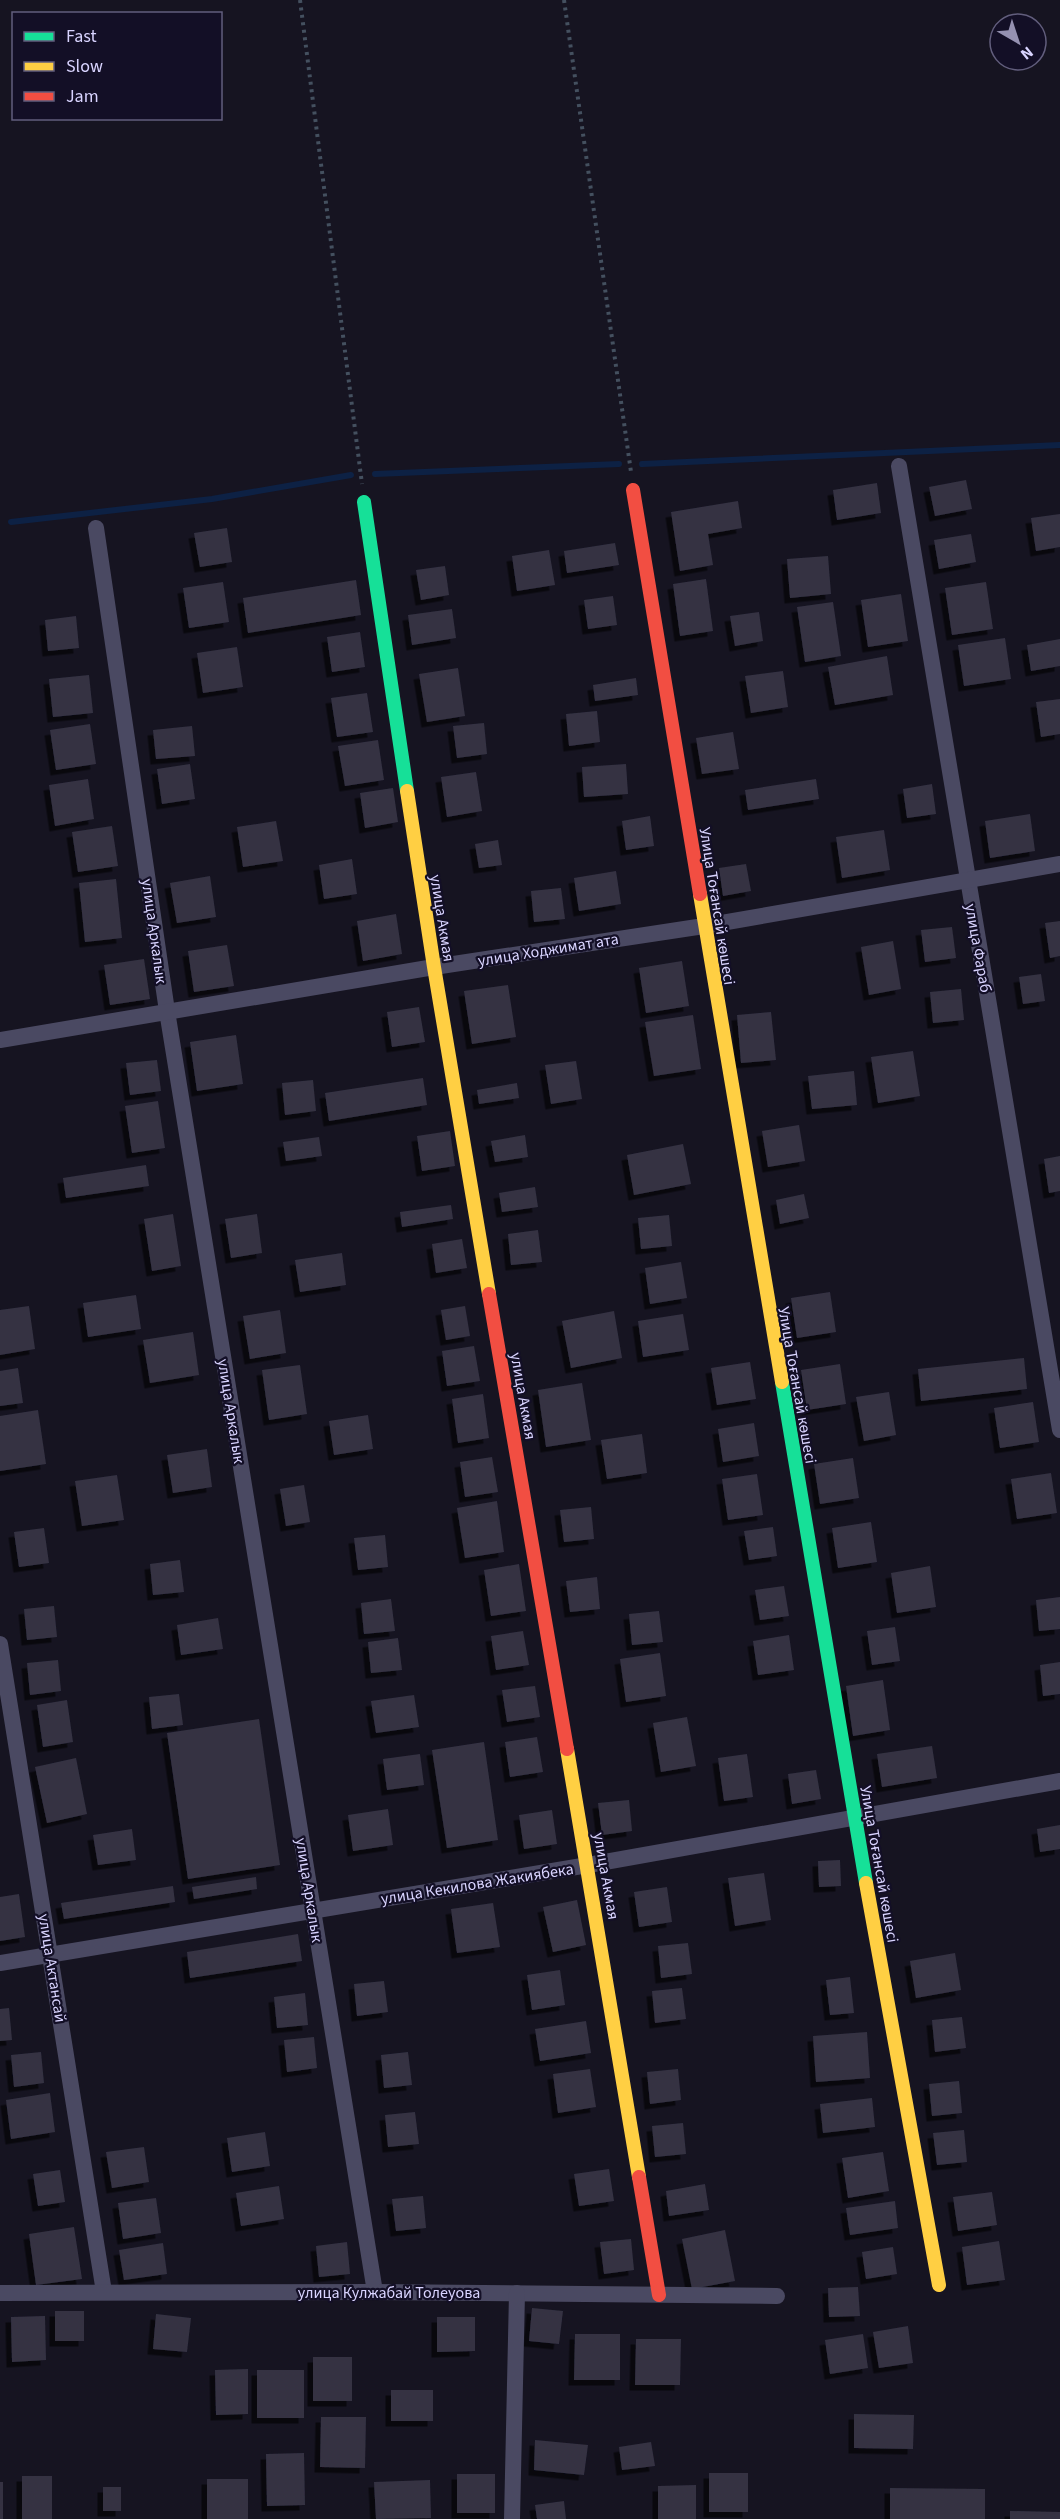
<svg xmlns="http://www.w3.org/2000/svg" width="1060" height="2519" font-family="'Source Sans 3',sans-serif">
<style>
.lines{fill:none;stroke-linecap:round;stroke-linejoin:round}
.stream{stroke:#0d2144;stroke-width:6}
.building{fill:#343243;filter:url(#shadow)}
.path{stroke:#44505f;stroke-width:4;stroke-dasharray:3 4.5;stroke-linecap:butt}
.street{stroke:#4a4962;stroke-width:16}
.fast{stroke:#16e098;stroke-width:14}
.slow{stroke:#ffcf43;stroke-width:14}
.jam{stroke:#f24e42;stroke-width:14}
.labels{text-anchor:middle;stroke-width:4.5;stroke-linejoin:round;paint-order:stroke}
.street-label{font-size:16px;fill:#d9d4ff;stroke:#130f26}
</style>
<defs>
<filter id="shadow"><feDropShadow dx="-5.5" dy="5.5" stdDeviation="0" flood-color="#0009"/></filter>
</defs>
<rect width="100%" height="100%" fill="#161421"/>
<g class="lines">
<g class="stream">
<polyline points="642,464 1060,445"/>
<polyline points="375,474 619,464"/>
<polyline points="11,522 212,499 351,475"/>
</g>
</g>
<g class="building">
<polygon points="966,480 972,509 935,516 929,487"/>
<polygon points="877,483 881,513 837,520 833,490"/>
<polygon points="738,501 742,528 708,534 713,565 680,571 671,512"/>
<polygon points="1060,514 1060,547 1036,551 1031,518"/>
<polygon points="227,528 232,562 200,567 194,533"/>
<polygon points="971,534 976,562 939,569 934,540"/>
<polygon points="615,543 619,565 567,573 564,551"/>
<polygon points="549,550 555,585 517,591 512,556"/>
<polygon points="828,556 831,594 790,598 787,559"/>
<polygon points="445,566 449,595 421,600 416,570"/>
<polygon points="706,579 713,631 680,636 673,584"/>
<polygon points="356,580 361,615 248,633 243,598"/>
<polygon points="223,582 229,622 189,628 183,588"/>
<polygon points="986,582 993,629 952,635 945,588"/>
<polygon points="901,594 908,641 868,647 861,600"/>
<polygon points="613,596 617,625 588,629 584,600"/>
<polygon points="833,602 841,656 805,662 797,607"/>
<polygon points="452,609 456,638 412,645 408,615"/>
<polygon points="759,612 763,641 735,646 730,616"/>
<polygon points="76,616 79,648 48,651 45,620"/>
<polygon points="360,632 365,667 332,672 327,637"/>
<polygon points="1005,638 1011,679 964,686 958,645"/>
<polygon points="1060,639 1060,666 1031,671 1027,645"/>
<polygon points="237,647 243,687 203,693 197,653"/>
<polygon points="887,656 893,695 835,705 828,667"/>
<polygon points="458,668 465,716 427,722 419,674"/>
<polygon points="783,671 788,707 751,713 745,676"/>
<polygon points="89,675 93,713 53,717 49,679"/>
<polygon points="636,678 638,695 595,701 593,685"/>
<polygon points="367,693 373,732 337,737 331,698"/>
<polygon points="1060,699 1060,734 1041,737 1036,702"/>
<polygon points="597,711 600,742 569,746 566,714"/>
<polygon points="484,723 487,754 457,758 453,726"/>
<polygon points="90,724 96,764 56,770 50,730"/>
<polygon points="192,726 195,756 156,759 153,730"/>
<polygon points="733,732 739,769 702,774 696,738"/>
<polygon points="378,740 384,780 345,786 338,746"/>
<polygon points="190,764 195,799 162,804 157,769"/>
<polygon points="626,764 628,794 584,797 582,767"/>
<polygon points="476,772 482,811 447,817 441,777"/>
<polygon points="88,779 94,819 55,826 49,785"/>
<polygon points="816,779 819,799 748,810 745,790"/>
<polygon points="932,784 936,814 907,818 903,789"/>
<polygon points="393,788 398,822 365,828 360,793"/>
<polygon points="1030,814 1035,851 990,858 985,821"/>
<polygon points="650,816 654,846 626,850 622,821"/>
<polygon points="276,821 283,861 243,867 237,827"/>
<polygon points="112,826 118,866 78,872 72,832"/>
<polygon points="884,830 890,870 842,878 836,837"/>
<polygon points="498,840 502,865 479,868 475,844"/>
<polygon points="352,859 357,894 324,899 319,865"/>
<polygon points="746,864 751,891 723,896 719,868"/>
<polygon points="616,871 621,904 579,911 574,878"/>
<polygon points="210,876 216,917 177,923 170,883"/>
<polygon points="116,879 122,938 85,942 79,883"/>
<polygon points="561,888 565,919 534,922 531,891"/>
<polygon points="396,914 402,954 363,961 357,921"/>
<polygon points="1060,921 1060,956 1050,958 1045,923"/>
<polygon points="952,927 956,958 925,962 921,930"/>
<polygon points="893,941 901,989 869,995 861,947"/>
<polygon points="227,945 234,986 194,992 188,951"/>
<polygon points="144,959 150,999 110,1005 104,965"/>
<polygon points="682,961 689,1006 646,1013 639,968"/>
<polygon points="1041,974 1045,1001 1023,1004 1019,977"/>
<polygon points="508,985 516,1037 472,1044 464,991"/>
<polygon points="961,989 964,1020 933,1023 930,992"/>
<polygon points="419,1007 425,1042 392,1047 387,1012"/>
<polygon points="771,1012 776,1060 741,1063 737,1015"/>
<polygon points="693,1015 701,1069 654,1076 645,1022"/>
<polygon points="236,1035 243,1084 197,1091 190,1042"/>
<polygon points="913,1051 920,1096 878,1103 871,1057"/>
<polygon points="157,1060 161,1091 130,1095 126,1063"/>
<polygon points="576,1061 582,1099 551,1104 545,1065"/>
<polygon points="854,1071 857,1105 812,1109 808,1076"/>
<polygon points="423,1078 427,1105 329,1121 325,1093"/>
<polygon points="313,1080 316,1111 285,1115 282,1083"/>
<polygon points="517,1083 519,1098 479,1104 477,1090"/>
<polygon points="158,1101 165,1148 132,1153 125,1106"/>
<polygon points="799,1125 805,1161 768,1167 762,1131"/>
<polygon points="450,1131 455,1166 422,1171 417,1136"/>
<polygon points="525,1135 528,1157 495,1162 491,1141"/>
<polygon points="319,1137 322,1156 286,1161 283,1142"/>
<polygon points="683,1144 691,1184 634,1195 627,1155"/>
<polygon points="1060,1156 1060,1191 1049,1193 1044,1159"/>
<polygon points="146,1165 149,1186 66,1198 63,1178"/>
<polygon points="535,1187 538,1207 502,1212 499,1193"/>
<polygon points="804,1194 809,1218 780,1224 776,1200"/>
<polygon points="451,1205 453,1219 402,1227 400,1212"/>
<polygon points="173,1214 181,1266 152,1271 144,1219"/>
<polygon points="257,1214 262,1253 231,1258 225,1219"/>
<polygon points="669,1215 672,1246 641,1249 638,1218"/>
<polygon points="538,1230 542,1262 511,1265 508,1234"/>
<polygon points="462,1239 467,1268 436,1273 432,1244"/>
<polygon points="342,1253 346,1285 300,1292 295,1260"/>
<polygon points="681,1262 687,1298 650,1304 645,1268"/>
<polygon points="830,1292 836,1332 797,1338 791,1298"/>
<polygon points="136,1295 141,1329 88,1337 83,1303"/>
<polygon points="29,1306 35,1349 0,1355 0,1310"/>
<polygon points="465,1306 470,1336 446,1340 441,1310"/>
<polygon points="280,1310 286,1353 250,1359 243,1316"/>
<polygon points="614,1311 622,1358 571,1368 562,1321"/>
<polygon points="683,1314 689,1350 643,1357 638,1321"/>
<polygon points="193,1332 199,1375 150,1383 143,1340"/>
<polygon points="474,1346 480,1381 447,1386 442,1351"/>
<polygon points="1024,1358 1027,1389 921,1401 918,1369"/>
<polygon points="750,1362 756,1399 717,1405 711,1368"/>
<polygon points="840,1364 846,1404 807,1410 801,1370"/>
<polygon points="300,1365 307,1414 269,1420 262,1370"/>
<polygon points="18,1368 23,1403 0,1406 0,1371"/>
<polygon points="582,1383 591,1440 546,1447 538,1390"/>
<polygon points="889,1392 896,1435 864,1441 856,1397"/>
<polygon points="483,1394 489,1438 458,1443 452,1399"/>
<polygon points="1033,1402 1039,1442 1000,1448 994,1408"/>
<polygon points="38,1410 46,1464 0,1471 0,1416"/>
<polygon points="368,1415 373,1449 334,1455 329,1421"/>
<polygon points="754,1423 759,1456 723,1462 718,1429"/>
<polygon points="642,1434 647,1473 607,1479 601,1440"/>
<polygon points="207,1449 212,1487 173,1493 167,1455"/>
<polygon points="492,1457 498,1492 465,1497 460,1462"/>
<polygon points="853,1458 859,1498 820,1504 814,1464"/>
<polygon points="1051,1473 1057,1513 1017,1519 1011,1479"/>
<polygon points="757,1474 763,1515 728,1520 722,1479"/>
<polygon points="117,1475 124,1520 82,1526 75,1481"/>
<polygon points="304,1485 310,1522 286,1526 280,1489"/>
<polygon points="497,1501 504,1552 465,1558 457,1508"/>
<polygon points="591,1507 594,1539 564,1542 560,1510"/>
<polygon points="871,1522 877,1562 838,1568 832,1528"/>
<polygon points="773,1527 777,1556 749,1560 744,1531"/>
<polygon points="44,1528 49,1563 19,1567 14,1532"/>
<polygon points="385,1535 388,1567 358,1570 354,1538"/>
<polygon points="180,1560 184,1592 153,1595 150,1564"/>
<polygon points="519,1564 526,1611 491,1616 484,1570"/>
<polygon points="930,1566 936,1607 897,1613 891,1573"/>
<polygon points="597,1577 600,1609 570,1612 566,1581"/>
<polygon points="784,1586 789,1616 760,1620 755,1590"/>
<polygon points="1060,1597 1060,1629 1039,1631 1036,1600"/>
<polygon points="391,1599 395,1631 364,1634 361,1603"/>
<polygon points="54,1606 57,1637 27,1640 24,1609"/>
<polygon points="659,1611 663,1642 632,1645 629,1614"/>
<polygon points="218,1618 223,1649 181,1655 177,1625"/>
<polygon points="895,1627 900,1661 872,1665 867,1631"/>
<polygon points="523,1631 529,1665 496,1670 491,1636"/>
<polygon points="789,1635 794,1670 758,1675 753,1641"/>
<polygon points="398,1638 402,1670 371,1673 368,1642"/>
<polygon points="660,1653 666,1696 626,1702 620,1659"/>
<polygon points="58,1660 61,1691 30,1695 27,1663"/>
<polygon points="1060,1662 1060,1694 1043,1696 1040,1665"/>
<polygon points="883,1680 890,1730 853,1736 846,1686"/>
<polygon points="535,1686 540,1717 507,1722 502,1690"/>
<polygon points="179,1694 183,1725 152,1729 149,1697"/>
<polygon points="414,1695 419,1727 376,1733 371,1701"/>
<polygon points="67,1700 73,1742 43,1747 37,1705"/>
<polygon points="687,1717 696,1766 661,1772 653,1723"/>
<polygon points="259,1719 280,1865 188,1879 167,1733"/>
<polygon points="537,1737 543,1772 510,1777 505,1742"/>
<polygon points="484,1742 498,1840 447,1848 432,1750"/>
<polygon points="932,1746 937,1778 882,1787 877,1754"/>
<polygon points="420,1754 424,1785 387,1790 383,1759"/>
<polygon points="747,1754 753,1797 724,1801 718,1758"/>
<polygon points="76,1758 87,1814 47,1823 35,1767"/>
<polygon points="816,1770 821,1799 792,1804 788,1774"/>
<polygon points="629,1800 632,1831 602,1835 598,1803"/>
<polygon points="388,1809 393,1845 353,1851 348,1815"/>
<polygon points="552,1810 557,1844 524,1849 519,1815"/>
<polygon points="1060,1825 1060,1849 1040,1852 1037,1829"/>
<polygon points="132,1829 136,1860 98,1865 93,1835"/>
<polygon points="840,1860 841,1886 819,1887 818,1861"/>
<polygon points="764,1873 771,1920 735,1926 728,1878"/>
<polygon points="256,1877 257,1889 194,1899 192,1887"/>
<polygon points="173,1886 175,1902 64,1919 61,1903"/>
<polygon points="667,1887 672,1922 639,1927 634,1892"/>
<polygon points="19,1894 25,1937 0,1941 0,1897"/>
<polygon points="577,1900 586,1945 553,1952 543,1907"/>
<polygon points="493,1903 500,1947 457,1953 451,1909"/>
<polygon points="298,1934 302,1961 190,1978 187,1952"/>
<polygon points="688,1943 692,1974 661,1978 658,1946"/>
<polygon points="955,1953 961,1990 916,1998 910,1961"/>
<polygon points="560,1970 565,2005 532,2010 527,1975"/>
<polygon points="850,1977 854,2013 830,2015 826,1980"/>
<polygon points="384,1981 388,2012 357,2016 354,1984"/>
<polygon points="682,1988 686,2019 655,2023 652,1991"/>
<polygon points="305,1993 308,2025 277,2028 274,1997"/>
<polygon points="9,2008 12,2040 0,2041 0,2009"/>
<polygon points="962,2017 966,2048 935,2052 932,2020"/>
<polygon points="586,2021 591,2053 540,2061 535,2029"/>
<polygon points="867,2032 870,2078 816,2082 813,2036"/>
<polygon points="314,2037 317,2068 287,2072 284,2040"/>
<polygon points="41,2052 44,2083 14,2087 11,2055"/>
<polygon points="408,2052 412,2085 384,2088 381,2055"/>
<polygon points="590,2069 596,2107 558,2113 553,2074"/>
<polygon points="678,2069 681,2100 650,2104 647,2072"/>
<polygon points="959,2081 962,2113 932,2116 929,2084"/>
<polygon points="50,2093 55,2132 11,2139 6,2100"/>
<polygon points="872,2098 875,2127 823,2133 820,2104"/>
<polygon points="415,2112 419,2144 388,2147 385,2115"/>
<polygon points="683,2123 686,2154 655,2157 652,2126"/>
<polygon points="964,2130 967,2162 937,2165 933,2133"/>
<polygon points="265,2132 270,2166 232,2172 227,2138"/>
<polygon points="144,2147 149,2182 112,2188 106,2152"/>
<polygon points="883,2152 889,2191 848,2198 842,2158"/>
<polygon points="609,2169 614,2201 579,2206 574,2174"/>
<polygon points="60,2170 65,2202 38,2206 33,2174"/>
<polygon points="705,2184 709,2210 669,2216 666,2191"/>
<polygon points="279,2186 284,2219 241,2226 236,2193"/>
<polygon points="992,2192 997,2225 958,2231 953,2197"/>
<polygon points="423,2196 426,2228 396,2231 392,2199"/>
<polygon points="156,2198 161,2233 123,2239 118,2203"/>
<polygon points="895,2201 898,2228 850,2235 846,2208"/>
<polygon points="74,2227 82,2279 36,2285 29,2234"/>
<polygon points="725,2230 735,2281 692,2289 682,2239"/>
<polygon points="631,2239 634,2270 604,2274 600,2242"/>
<polygon points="999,2241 1005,2280 967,2285 962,2247"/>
<polygon points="347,2242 350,2274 319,2277 316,2246"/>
<polygon points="163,2243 167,2274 124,2280 119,2250"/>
<polygon points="893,2247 897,2274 866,2279 862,2252"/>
<polygon points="858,2287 860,2316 829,2317 828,2288"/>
<polygon points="532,2308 563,2311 559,2344 529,2341"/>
<rect x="55" y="2311" width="29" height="30"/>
<polygon points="156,2314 191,2318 187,2352 153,2349"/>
<polygon points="45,2316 46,2360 12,2362 11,2317"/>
<polygon points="437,2317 475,2317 475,2351 437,2352"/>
<polygon points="908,2326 913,2363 879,2368 873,2332"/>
<polygon points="575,2334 620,2334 620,2380 574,2380"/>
<polygon points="863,2334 868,2368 830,2374 825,2340"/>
<polygon points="636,2339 681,2339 680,2385 635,2385"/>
<rect x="313" y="2357" width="39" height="44"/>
<polygon points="248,2369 248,2414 216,2415 215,2370"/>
<rect x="257" y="2370" width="47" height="48"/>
<rect x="391" y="2390" width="42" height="31"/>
<polygon points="854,2414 914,2415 913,2449 854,2448"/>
<polygon points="321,2417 366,2417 365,2468 320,2467"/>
<polygon points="535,2440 588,2445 584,2475 534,2470"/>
<polygon points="651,2442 655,2466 622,2470 619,2447"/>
<polygon points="304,2453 305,2505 267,2506 266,2454"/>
<rect x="709" y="2473" width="39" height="39"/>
<rect x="457" y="2474" width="38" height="39"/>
<rect x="22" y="2476" width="30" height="43"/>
<rect x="207" y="2479" width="41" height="40"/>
<polygon points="430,2480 431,2518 376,2519 374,2482"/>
<rect x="0" y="2482" width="3" height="37"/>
<polygon points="696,2485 696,2519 658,2519 658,2486"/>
<rect x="103" y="2487" width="18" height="24"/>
<polygon points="890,2488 985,2489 985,2519 890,2519"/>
<polygon points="564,2501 566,2519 537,2519 535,2505"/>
<polygon points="1010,2511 1060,2512 1060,2519 1010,2519"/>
</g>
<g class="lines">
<g class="path">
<polyline points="300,0 362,484"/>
<polyline points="564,0 631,472"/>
</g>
<g class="street">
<polyline points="899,466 1060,1430"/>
<polyline points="96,528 167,1011 375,2292"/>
<polyline points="0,1040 434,967 704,926 1060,864"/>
<polyline points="0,1644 104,2292"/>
<polyline points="0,1963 588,1865 1060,1781"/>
<polyline points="0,2293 375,2292 777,2296"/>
<polyline points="512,2519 517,2293"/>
</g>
<g class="fast">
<polyline points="364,502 407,791"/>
<polyline points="782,1382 866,1883"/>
</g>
<g class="slow">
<polyline points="407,791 434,967 489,1294"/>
<polyline points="700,894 782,1382"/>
<polyline points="567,1749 639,2177"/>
<polyline points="866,1883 939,2285"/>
</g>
<g class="jam">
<polyline points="633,490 700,894"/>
<polyline points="489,1294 567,1749"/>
<polyline points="639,2177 659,2295"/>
</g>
</g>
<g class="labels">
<g class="street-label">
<text transform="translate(718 906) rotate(81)" y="6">Улица Тоғансай көшесі</text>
<text transform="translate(443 918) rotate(81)" y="6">улица Акмая</text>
<text transform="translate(155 931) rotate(82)" y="6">улица Аркалык</text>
<text transform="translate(979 948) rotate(80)" y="6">улица Фараб</text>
<text transform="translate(548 949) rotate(-9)" y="6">улица Ходжимат ата</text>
<text transform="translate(798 1385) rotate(80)" y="6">Улица Тоғансай көшесі</text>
<text transform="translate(524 1396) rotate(80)" y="6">улица Акмая</text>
<text transform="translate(232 1411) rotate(81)" y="6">улица Аркалык</text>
<text transform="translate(880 1864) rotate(80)" y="6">Улица Тоғансай көшесі</text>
<text transform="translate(607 1876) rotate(80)" y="6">улица Акмая</text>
<text transform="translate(477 1883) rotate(-9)" y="6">улица Кекилова Жакиябека</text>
<text transform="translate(310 1890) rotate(81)" y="6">улица Аркалык</text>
<text transform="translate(53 1968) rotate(81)" y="6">улица Актансай</text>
<text x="389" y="2298">улица Кулжабай Толеуова</text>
</g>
</g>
<rect x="12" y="12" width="210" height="108" fill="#130f26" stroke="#625e7d" stroke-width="1.5"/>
<rect x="24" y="32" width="30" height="9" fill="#16e098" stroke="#625e7d" stroke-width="1.5"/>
<text x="66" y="42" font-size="18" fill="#d9d4ff">Fast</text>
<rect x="24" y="62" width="30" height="9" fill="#ffcf43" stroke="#625e7d" stroke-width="1.5"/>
<text x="66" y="72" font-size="18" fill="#d9d4ff">Slow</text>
<rect x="24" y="92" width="30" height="9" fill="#f24e42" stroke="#625e7d" stroke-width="1.5"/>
<text x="66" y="102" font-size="18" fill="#d9d4ff">Jam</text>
<g transform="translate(1018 42) rotate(141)"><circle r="28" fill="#130f26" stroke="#625e7d" stroke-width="1.5"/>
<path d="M0-4.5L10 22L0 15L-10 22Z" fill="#9591b1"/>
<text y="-9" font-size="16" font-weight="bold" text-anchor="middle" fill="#d9d4ff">N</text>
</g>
</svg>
